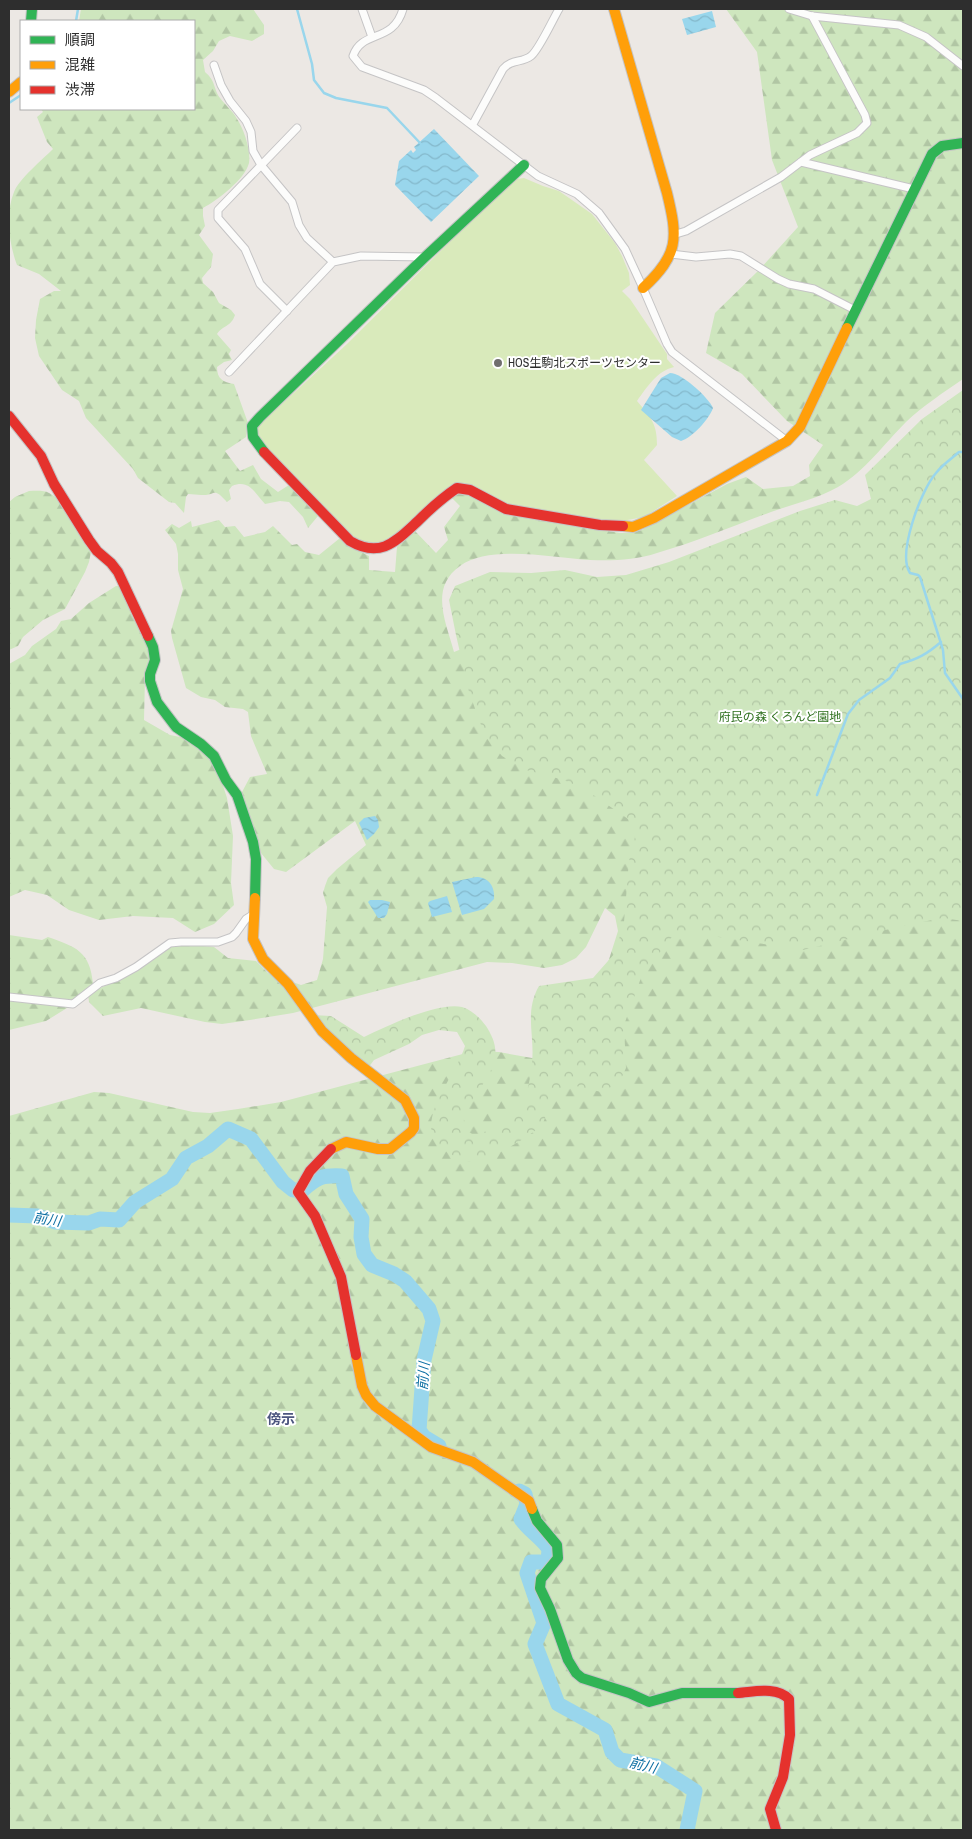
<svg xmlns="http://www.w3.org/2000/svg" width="972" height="1839" font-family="'Archivo Narrow','Noto Sans JP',sans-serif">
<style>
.forest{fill:url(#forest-firs)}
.park{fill:url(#park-crowns)}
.pitch{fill:#d9eabb}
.water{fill:url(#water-waves)}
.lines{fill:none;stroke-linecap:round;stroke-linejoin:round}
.stream{stroke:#99d6ec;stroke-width:2.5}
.river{stroke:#99d6ec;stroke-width:15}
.street-casing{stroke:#c5c4c5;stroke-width:9}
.fast-casing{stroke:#c5c4c5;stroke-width:12}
.slow-casing{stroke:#c5c4c5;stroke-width:12}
.jam-casing{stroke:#c5c4c5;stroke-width:12}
.street{stroke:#fcfcfb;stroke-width:7}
.fast{stroke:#30b455;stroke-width:10}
.slow{stroke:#ff9f0a;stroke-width:10}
.jam{stroke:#e5322d;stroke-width:10}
.poi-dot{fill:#706f6e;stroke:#fff;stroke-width:2}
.labels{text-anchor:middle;stroke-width:4;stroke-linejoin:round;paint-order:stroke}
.poi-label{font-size:12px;fill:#2e2e2e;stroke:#fff;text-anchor:start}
.park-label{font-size:12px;fill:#2c6e1b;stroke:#fff}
.water-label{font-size:14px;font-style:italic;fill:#0d6fa3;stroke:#fff}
.neighbourhood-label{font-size:14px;font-weight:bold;fill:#4d5680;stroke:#fff}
</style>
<defs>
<pattern id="forest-firs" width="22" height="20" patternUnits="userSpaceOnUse" patternTransform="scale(1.25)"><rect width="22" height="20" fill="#cee6be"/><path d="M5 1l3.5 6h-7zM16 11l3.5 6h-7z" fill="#b1c6a4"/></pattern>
<pattern id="park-crowns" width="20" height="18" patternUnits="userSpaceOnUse" patternTransform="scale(1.25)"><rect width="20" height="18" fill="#cee6be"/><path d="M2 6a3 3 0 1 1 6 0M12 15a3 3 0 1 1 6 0" fill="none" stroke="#b1c6a4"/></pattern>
<pattern id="water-waves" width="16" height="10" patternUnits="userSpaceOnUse" patternTransform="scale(1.25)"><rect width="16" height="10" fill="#99d6ec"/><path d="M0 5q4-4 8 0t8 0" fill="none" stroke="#84b8cb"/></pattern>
</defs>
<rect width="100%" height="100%" fill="#ece8e4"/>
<g class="forest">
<path d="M81,9h172l11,16v9l-12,7 -22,-5 -11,5 -6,10 -10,9 2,12c11,9 8,16 15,26 5,7 13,13 17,21 7,10 14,32 12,44 -4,16 -31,37 -46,45v8l2,10 -6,9 14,19 -2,13 -9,11 1,5 10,9 6,11 12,7 4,5c-4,12 -12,10 -18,19l14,16 -2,4 3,6 -8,2 -7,5c0,12 6,15 17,17l14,39 -2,14 -21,14 15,20 13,-6 8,14 17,13 11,-7 29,31 -10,12 -5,-11 -14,-15 -9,-1 -15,3c-11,-12 -16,-25 -33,-18l-3,4 2,9 -4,3c-15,-16 -10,-6 -26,-7 -4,0 -8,-1 -13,-1l-2,3 -2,16 -9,-10 -6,-1 -31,-24 -5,-9 -47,-51 -7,-17 -17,-11 -23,-34 -4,-18 1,-18 4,-21 14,-8h7l-22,-17 -22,-9c-8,-21 -12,-51 -3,-73 5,-13 29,-33 39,-43l-6,-7 -10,-25 6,-5 -2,-3h153v-88h-115z"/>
<path d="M726,9h237v370c-19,13 -40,27 -57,43 -22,22 -41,49 -68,65 -21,12 -45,17 -67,25 -38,14 -75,30 -114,41 -21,7 -45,8 -67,7 -36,-2 -100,-16 -130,6 -31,22 -14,56 -6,86l10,-4 116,1 383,-188v1369h-954v-714l85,-24 15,1 84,19 17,1 28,-4 43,-7 193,-51 25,1 33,6 18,-4 55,-82 13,-41 -3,-15 -10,-8 -19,39 -10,11 -14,7 -18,3 -32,-5 -25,-1 -194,51 -43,7 -28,4 -17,-2 -64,-14 -38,8 -14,-14 -1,-8 44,-21 21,-13 14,-13 14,-3 33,3 14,11 28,3 12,12 33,12 16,-5 6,-21 4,-52 -4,-14 2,-7 3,-8 9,-9 29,-24 -11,-24 -69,51 -12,-3 -13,-16 -19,-61 8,-15 17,-3 -16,-38 -3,-24 -5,-3 -18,-2 -10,-7 -14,-3 -15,-9 -14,-50 -1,-7 12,-42 -5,-19v-16l-2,-10 -11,-14 7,-6 7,4 12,-7 1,6 27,-7 6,7 10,-1 9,11 21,-5 8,-6 19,19 5,-1 8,8 14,3 21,-17 7,7 22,11v14l26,2 2,-25 18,-16 21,22 12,-13 -4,-13 16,-21 -9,-9 8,-4 8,1 35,19 15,3 103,17h11l11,-3 85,-46 19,-7 17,12 30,-3 17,-10 -1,-11 14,-20 -36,-24 -45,-47 -36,-21 9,-40 44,-43 39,-43 -26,-67 -15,-108z"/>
<path d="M29,491c6,0 15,-1 20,2 19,9 30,42 42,59l-2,10 -4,10 -20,37 -22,11 -20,17 -5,9 -9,4v-148l6,-5z"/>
<polygon points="116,586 122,586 152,652 145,677 144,720 170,735 185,738 201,748 217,767 227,798 233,836 231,883 234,905 214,924 195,932 173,918 133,916 99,920 69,910 47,895 25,890 9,897 9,664 25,655 32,646 56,629 61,621 71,619 89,603"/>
<path d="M9,935l33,5 6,-3c28,10 42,14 45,47l-26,24 -21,13 -37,9z"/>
</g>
<path class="park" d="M963,390v531l-20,-3 -37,7 -103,25 -97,-15 -35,3 -29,37 -18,50 2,43 -7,15 -18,9 -29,-7 -13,4c-4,6 -8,13 -11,20 -2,4 -3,10 -5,14 -9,12 -55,38 -69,39 -18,0 -43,-18 -43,-36 1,-27 26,-54 34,-80l-8,-14 -18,-2 -17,5 -13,9 -35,16 -6,8 -26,-21 -30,-32 19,1 33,21c23,-11 73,-35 98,-30 10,3 18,11 24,19 7,11 12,22 8,36 -4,17 -27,41 -30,57 -1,10 2,13 11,16l15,-5 34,-25c3,-14 7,-28 8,-42 3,-28 -8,-51 7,-77l54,-8 22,-25 9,-31 5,-61 6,-24 -7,-18 -39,-27 -25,-12 -38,-10 -24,-14 -17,-20 -16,-44 -13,-57 -7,-35 6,-14 35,-14 41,1 34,-3 32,7 29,-2 43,-13 131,-51 35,-11 22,6 14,-7 -6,-24 57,-56z"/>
<path class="pitch" d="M524,178l19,8 16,5 33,23 23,29 7,13 7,17 1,12 -8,6 8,8 37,55v5l7,8c-17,4 -27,20 -37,34 14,17 20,22 20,44l-13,15 33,36 -33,21 -28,5 -104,-16 -55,-21h-6l-64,57c-13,3 -22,1 -35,-4l-92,-98 -3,-4 1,-10 89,-82 160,-159 10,-6z"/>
<g class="water">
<polygon points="712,11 716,27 687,35 682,19"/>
<polygon points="434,129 479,176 431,222 395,185 399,161 411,150 413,153 416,150 414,147"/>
<path d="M670,373c12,0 38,24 43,35 -4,11 -20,29 -32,33l-9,-4 -31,-27 20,-32z"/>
<polygon points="375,816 378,820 379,827 374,834 367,840 359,823 364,818"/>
<path d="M476,877c13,0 19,10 18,22l-10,10 -22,6 -10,-33z"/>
<polygon points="447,896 452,912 432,917 428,903 430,901"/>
<polygon points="370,900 382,900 390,902 387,914 384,918 378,918 368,902"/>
</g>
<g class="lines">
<g class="stream">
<polyline points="297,9 312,64 314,80 324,93 336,98 387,108 421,144"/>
<polyline points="76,21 78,9"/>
<polyline points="9,103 21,95"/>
<path d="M963,452h-4c-8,7 -17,13 -23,21 -15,17 -39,81 -26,100l8,2 2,2 23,73 2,23 18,26"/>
<path d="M817,795l31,-81 11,-14 31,-22 10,-14c18,-5 27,-10 41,-22"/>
</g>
<g class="river">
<path d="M9,1215l29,1 17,6 34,1 11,-4 19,1 16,-18 37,-23 14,-21 22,-12 20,-17 23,10 32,43 10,8h10c14,-13 20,-15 39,-14l4,18 16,25 -1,18 3,17 8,11 22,9 11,7 24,28 4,12 -9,39 -5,70 5,7 15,9"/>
<path d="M519,1491l6,3 2,10 -6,15c8,12 20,18 28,30l-1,13h-17l-4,11 17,50 -9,21 23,60 47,26 7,22 8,8 36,6 39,25 -8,39"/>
</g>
<g class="street-casing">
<g id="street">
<polyline points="362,9 372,37"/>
<path d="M403,9c-10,35 -41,20 -50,47l9,11 62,23 12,8 102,78 39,18 22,19 26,36 18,39 24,56 5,8 115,89"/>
<polyline points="789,9 812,16 899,25 926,37 963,66"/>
<polyline points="214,65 221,85 230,101 246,121 251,132 253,151 261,165 292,202 299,225 307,238 333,262"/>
<path d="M473,124l30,-55c8,-10 19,-6 28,-13 8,-6 22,-37 28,-47"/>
<polyline points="801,162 914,189"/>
<polyline points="676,234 686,231 781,177 810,155 857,133 867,123 865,115 812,16"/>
<polyline points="671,254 696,257 730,254 741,256 778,279 789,284 814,289 855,310"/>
<polyline points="287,311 260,284 245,249 218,218 218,210 297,128"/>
<polyline points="229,372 333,262 361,256 425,257"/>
<polyline points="9,997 73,1004 100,983 116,978 136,967 170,943 181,942 218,942 232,937 236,933 246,919 254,914"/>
</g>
</g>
<g class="fast-casing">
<g id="fast">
<polyline points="31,21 32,9"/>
<polyline points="847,328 932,154 942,146 963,143"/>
<polyline points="264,452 253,437 252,426 260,417 425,257 524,165"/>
<polyline points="148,636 153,647 155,660 150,674 150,681 157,702 176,727 201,744 214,756 226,780 237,795 253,842 256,859 255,898"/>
<polyline points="532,1509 537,1521 557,1545 558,1558 541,1579 540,1588 550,1609 568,1660 576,1673 582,1678 629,1693 649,1702 682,1693 738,1693"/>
</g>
</g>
<g class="slow-casing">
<g id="slow">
<path d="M614,9l53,184c11,45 12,62 -24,95"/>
<polyline points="9,92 21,82"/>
<polyline points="623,526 633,527 654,518 787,441 800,427 847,328"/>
<polyline points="255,898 253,939 263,959 288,984 322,1031 351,1058 405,1100 414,1118 414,1128 411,1132 390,1149 378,1149 346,1142 331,1149"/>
<polyline points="356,1355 362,1386 366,1395 375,1406 431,1447 473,1462 529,1501 532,1509"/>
</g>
</g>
<g class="jam-casing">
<g id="jam">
<polyline points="9,416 41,456 54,484 89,540 97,551 111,563 118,572 148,636"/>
<path d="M264,452l86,89c31,18 46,0 68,-20 12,-12 24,-23 39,-33l13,2 36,19 94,16 23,1"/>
<polyline points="331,1149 310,1171 298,1192 315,1216 341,1277 356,1355"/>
<path d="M738,1693c16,-1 38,-7 51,6l1,36 -7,42 -13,32 6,21"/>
</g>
</g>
<use href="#street" class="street"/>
<use href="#fast" class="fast"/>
<use href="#slow" class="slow"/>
<use href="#jam" class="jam"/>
</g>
<circle class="poi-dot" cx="498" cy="363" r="5"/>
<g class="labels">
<g class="poi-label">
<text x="508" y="367">HOS生駒北スポーツセンター</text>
</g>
<g class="park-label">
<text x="780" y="721">府民の森 くろんど園地</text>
</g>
<g class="water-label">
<text transform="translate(47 1219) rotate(9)" y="5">前川</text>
<text transform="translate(423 1376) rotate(-85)" y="5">前川</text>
<text transform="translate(643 1765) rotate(14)" y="5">前川</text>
</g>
<g class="neighbourhood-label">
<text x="281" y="1424">傍示</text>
</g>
</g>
<rect width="972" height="1839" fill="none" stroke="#2e2e2e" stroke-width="20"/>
<rect x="20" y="20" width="175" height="90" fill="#ffffff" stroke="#ababab"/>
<rect x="30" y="36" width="25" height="8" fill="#30b455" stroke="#ababab"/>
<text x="65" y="45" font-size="15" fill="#2e2e2e">順調</text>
<rect x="30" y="61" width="25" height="8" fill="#ff9f0a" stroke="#ababab"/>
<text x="65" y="70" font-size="15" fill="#2e2e2e">混雑</text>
<rect x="30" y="86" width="25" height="8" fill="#e5322d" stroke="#ababab"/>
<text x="65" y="95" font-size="15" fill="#2e2e2e">渋滞</text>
</svg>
